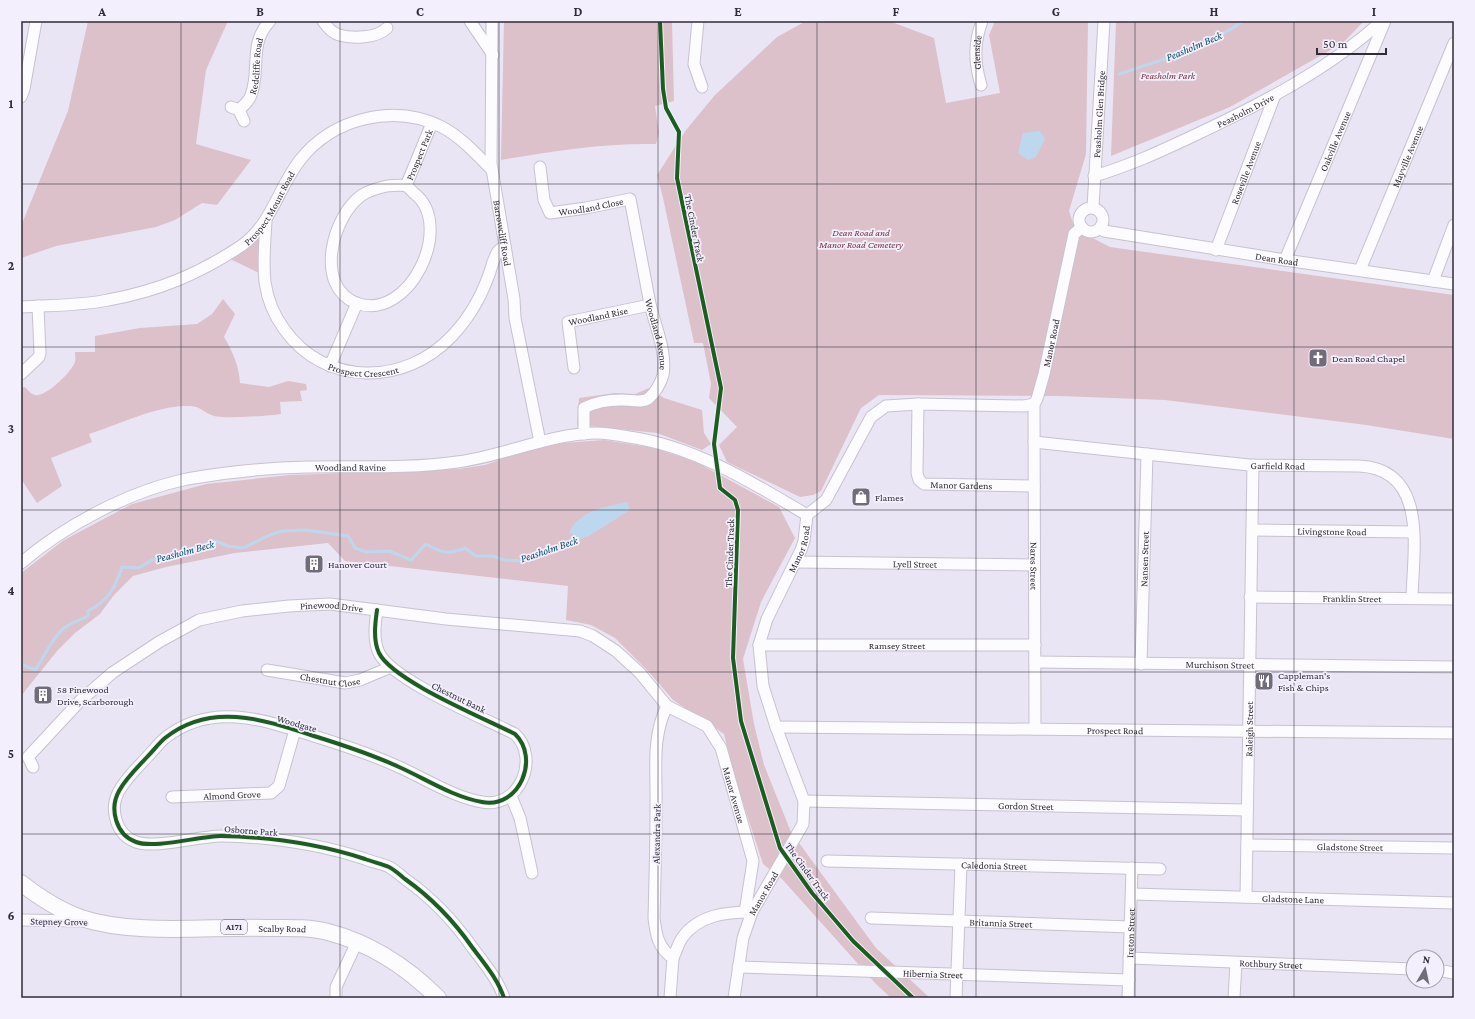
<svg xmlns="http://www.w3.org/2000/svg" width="1475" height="1019" font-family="'Crimson Pro',serif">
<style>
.green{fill:#dcc1cb}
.water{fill:#bdd8ee}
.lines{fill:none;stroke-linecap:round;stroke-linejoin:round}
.stream{stroke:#bdd8ee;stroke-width:3}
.minor-casing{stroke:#c7c2cf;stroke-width:13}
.highway-casing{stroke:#c7c2cf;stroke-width:18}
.minor{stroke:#fcfbfd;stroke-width:11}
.highway{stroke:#fcfbfd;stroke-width:16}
.cycleway-casing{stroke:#f4effc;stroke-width:6}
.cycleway{stroke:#1b5e20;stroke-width:4}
.grid{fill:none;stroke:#302b37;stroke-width:1;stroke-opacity:0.55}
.labels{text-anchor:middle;stroke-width:3.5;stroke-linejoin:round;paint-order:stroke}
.shield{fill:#f4effc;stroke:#6b6672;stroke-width:1}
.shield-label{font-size:9px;font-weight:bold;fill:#302b37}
.street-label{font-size:10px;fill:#302b37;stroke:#f4effc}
.park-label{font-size:10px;font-style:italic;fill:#703540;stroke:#f4effc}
.poi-label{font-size:10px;fill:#302b37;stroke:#f4effc;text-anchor:start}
.water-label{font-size:11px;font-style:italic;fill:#004d6e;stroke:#f4effc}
.neatline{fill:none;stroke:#302b37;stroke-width:1.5}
.grid-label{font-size:13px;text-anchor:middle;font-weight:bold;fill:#302b37}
</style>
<rect width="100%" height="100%" fill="#eae5f4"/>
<g class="green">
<polygon points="88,21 228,21 206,70 196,144 251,160 217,205 202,203 175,220 156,227 56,246 21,258 21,226 68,111"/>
<path d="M504,21h168l2,80 -19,5 4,27 -3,11c-52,-1 -104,7 -155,16z"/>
<polygon points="806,21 889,21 934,38 946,103 1000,93 989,35 995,21 1088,21 1086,154 1069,211 1075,229 1110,247 1454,295 1454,439 1366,425 1165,400 1059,396 879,395 861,408 821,491 813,495 800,497 727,462 719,445 737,427 709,398 711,384 703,343 694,343 663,198 657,175 686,130 715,95 777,37"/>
<polygon points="1116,21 1364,21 1343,43 1230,107 1111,156"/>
<polygon points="262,235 259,273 228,258 248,247"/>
<path d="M223,299l12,15 -11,23c9,15 15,29 16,46l29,4 19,-6 18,3 1,6 -7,1 2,10 -22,1 1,12c-13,2 -57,5 -67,2 -12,-4 -13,-11 -28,-10 -34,1 -65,18 -97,28l3,8 -41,16 11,28 -25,17 -16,-24v-91l4,-1c4,4 7,9 13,8 11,-1 34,-24 37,-33 1,-3 0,-7 0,-10h20v-16l45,-8 57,-4 15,-10z"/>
<polygon points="649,388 664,398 702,410 704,433 711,444 702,450 657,433 577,425 579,398 615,393 635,394"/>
<polygon points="604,440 654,448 696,462 779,507 795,538 761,602 743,659 754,724 764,765 791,832 876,948 930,998 891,998 876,984 782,879 763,864 735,778 724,734 673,700 649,672 615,638 591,625 566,620 568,586 345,561 328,543 235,553 166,567 133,576 114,595 100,614 75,633 57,651 21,696 21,573 64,540 132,504 206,484 290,475 458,469 485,465 522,452 563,443"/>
</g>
<g class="water">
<polygon points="1040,131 1045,139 1036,157 1028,160 1018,153 1023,133"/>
<path d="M627,502l3,8 -41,26 -10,3 -10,-7c12,-22 35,-25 58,-30z"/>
</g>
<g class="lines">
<g class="stream">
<path d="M1119,74c43,-14 88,-27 124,-53"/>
<path d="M21,664l14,6c10,-13 15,-30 28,-41 6,-6 17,-9 25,-13v-5c20,-10 27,-23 34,-44l17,1 11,-7 65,-20 13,5 15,2 27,-13 12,-4 23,-1 43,6 7,12 11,4 23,-1 22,9 15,-16c15,9 22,11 39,4l11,8h16l13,4 16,1 17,-10 19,-4 25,-10"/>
</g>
<g class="minor-casing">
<g id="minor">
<path d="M323,21c4,6 9,12 16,14 14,4 38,3 48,-7"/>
<polyline points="470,21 493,55"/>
<path id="s1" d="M492,21l-1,142 23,136 1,19 25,124"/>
<polyline points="698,21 694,64 702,87"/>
<path id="s2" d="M981,85c-7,-23 -7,-42 1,-64"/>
<polyline points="21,97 24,89 36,21"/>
<polyline points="231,107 239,110 244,121"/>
<path id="s3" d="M239,110c4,-4 11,-10 12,-15 10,-25 -3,-51 19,-74"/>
<path id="s4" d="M540,167l4,33 6,13 36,-5 44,-9c7,35 13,70 20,105 5,22 17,47 13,71 -2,8 -8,18 -14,23 -7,6 -21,1 -29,2 -13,0 -24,2 -36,8v26"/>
<path id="s5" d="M1094,176c35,-10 67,-25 99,-40 68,-32 133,-65 189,-115"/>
<path d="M387,186c6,0 14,-2 19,0 3,1 6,6 9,8 40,32 -6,129 -59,109 -42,-17 -24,-87 6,-108 8,-5 16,-7 25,-9z"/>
<path id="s6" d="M406,186l26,-63"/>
<path id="s7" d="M1093,207l11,-186"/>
<circle cx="1091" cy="220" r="12"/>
<path id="s8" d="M266,221c-2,41 -8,72 18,108 41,58 121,57 168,7 20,-21 33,-46 41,-74 3,-7 4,-13 12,-15"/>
<path id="s9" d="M1100,228l4,3 181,29 169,24"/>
<path id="s10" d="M1216,250l59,-155"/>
<path id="s11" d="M1285,260l100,-239"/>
<path id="s12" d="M1360,270l94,-227"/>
<polyline points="1433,281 1454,225"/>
<path id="s13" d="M21,307c29,-2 59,-1 87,-7 50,-9 91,-26 133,-54 31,-22 37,-58 59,-86 33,-42 94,-57 142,-33 19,10 35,28 50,43"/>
<polyline points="330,366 357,303"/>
<path id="s14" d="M574,368l-6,-46 82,-17"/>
<polyline points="21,374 39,357 40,353 38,306"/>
<path id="s15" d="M918,404l-1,69 2,7 5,4 110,2"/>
<path id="s16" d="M1034,404l1,325"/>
<path id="s17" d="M1034,442l215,23 110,1c70,3 54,85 53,132"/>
<path id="s18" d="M1252,530l161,2"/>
<path id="s19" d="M796,562l238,3"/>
<path id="s20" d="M21,563c44,-38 109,-72 166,-84 39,-7 81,-11 120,-12 50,-1 101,2 150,-5 47,-6 91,-28 139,-29 10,0 22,2 33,4 64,9 123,45 178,78"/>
<path id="s21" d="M1250,597l204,2"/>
<path d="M377,610c-2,14 -4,30 2,43 14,28 105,65 136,81 25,24 5,75 -33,68 -29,-5 -56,-23 -83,-35 -28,-13 -56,-22 -85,-31 -49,-16 -103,-35 -149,2 -6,5 -11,12 -17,18 -10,11 -22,22 -29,35 -10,18 -3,44 17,51 19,7 64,-6 85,-6 49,1 98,8 144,23 8,3 17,5 24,8 6,3 11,8 16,12 27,19 48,41 67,68 11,15 26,32 32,51"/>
<path id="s22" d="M759,645h276"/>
<path id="s23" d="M1035,662l419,5"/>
<path id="s24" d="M1141,664l6,-210"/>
<path id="s25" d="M267,670l78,13 15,-3 31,-13"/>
<path d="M667,706c-16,32 -10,66 -11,102 0,37 -1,73 -2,110 2,17 4,30 19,40l-3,40"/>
<path id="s26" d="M776,727l678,6"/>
<path id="s27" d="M33,767l-5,-10 52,-56 32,-28 47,-31 40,-22 43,-9 47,-5 41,-2 116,15 134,12 13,5 23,15 24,22 27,33 40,20 14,22 32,113 -8,51"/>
<polyline points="511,796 520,818 532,873"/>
<path id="s28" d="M172,797l99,-4 8,-7 16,-56"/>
<path id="s29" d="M804,801l443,9"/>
<path id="s30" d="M1247,845l207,3"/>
<path id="s31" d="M827,861l333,8"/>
<path id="s32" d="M1132,894l322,9"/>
<path id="s33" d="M1246,897l7,-432"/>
<path id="s34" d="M871,918l259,9"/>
<polyline points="21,920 79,921"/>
<path d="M673,958c3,-6 5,-14 9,-20 16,-23 44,-26 70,-26"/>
<path id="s35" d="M1129,958l284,11"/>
<path id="s36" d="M738,967l391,13"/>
<polyline points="1437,970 1454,973"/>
<polyline points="336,998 336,987 357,942"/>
<path id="s37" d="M734,998l9,-60 9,-26 51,-88 1,-23 -28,-74 -13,-41 -4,-41 8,-26 34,-69 3,-9 3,-26 19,-15 45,-83 15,-11 32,-2 106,2 10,-2 3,-5 7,-25 30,-140 8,-7"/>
<polyline points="956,998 961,864"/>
<path id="s38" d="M1128,998l4,-130"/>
<polyline points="1234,998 1236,963"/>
</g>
</g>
<g class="highway-casing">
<g id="highway">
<path id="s39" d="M21,883c18,14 38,27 60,35 55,18 129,8 187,10 20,0 40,-1 60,4 42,11 79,35 110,66"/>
</g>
</g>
<use href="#minor" class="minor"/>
<use href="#highway" class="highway"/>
<g class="cycleway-casing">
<g id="cycleway">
<polyline points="660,21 663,89 666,108 679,132 677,178 721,388 714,444 720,488 735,500 738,510 733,658 741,721 780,848 812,893 853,941 913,998"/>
<path d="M377,610c-2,14 -4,30 2,43 14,28 105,65 136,81 25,24 5,75 -33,68 -29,-5 -56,-23 -83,-35 -28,-13 -56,-22 -85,-31 -49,-16 -103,-35 -149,2 -6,5 -11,12 -17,18 -10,11 -22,22 -29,35 -10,18 -3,44 17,51 19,7 64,-6 85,-6 49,1 98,8 144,23 8,3 17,5 24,8 6,3 11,8 16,12 27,19 48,41 67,68 11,15 26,32 32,51"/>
</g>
</g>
<use href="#cycleway" class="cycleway"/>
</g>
<path class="grid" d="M181,21v977M340,21v977M499,21v977M658,21v977M817,21v977M976,21v977M1135,21v977M1294,21v977M21,184h1433M21,347h1433M21,510h1433M21,672h1433M21,834h1433"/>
<defs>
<g id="church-square" transform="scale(1)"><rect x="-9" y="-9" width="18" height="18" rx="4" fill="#716c79" stroke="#f4effc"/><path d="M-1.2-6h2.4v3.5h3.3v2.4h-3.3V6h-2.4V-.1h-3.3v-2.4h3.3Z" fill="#fff"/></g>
<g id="shop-square" transform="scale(1)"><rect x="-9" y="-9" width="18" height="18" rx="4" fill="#716c79" stroke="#f4effc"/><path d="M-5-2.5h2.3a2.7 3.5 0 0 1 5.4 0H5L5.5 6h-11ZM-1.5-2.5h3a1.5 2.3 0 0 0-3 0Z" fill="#fff"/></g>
<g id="building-square" transform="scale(1)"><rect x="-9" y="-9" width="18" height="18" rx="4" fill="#716c79" stroke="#f4effc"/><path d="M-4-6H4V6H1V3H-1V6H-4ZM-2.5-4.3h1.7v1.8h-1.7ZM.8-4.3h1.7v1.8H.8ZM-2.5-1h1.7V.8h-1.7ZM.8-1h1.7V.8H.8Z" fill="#fff"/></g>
<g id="restaurant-square" transform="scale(1)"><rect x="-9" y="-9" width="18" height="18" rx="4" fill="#716c79" stroke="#f4effc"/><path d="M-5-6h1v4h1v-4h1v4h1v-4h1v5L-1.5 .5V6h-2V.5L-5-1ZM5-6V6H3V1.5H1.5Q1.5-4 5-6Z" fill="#fff"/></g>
</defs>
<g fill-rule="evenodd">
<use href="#church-square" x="1318" y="358"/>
<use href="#shop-square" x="861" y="497"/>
<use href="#building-square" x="314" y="564"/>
<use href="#restaurant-square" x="1264" y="681"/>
<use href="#building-square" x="43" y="695"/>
</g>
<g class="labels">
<rect class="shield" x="221" y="920" width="26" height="14" rx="3"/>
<g class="shield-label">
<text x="234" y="930">A171</text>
</g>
<g class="street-label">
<text dy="4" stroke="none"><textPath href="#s2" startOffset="33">Glenside</textPath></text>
<text dy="4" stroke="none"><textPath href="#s3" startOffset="49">Redcliffe Road</textPath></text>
<text dy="4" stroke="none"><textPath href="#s5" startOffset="165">Peasholm Drive</textPath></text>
<text dy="4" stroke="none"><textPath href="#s7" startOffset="93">Peasholm Glen Bridge</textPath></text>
<text dy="4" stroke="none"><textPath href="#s11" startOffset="129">Oakville Avenue</textPath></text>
<text dy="4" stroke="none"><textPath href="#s6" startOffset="34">Prospect Park</textPath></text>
<text dy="4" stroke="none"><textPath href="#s12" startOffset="123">Mayville Avenue</textPath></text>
<text dy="4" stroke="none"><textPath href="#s10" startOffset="83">Roseville Avenue</textPath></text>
<text dy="4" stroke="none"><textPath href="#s13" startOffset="280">Prospect Mount Road</textPath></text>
<text dy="4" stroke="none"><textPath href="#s4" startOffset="89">Woodland Close</textPath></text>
<text transform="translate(695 228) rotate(79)" y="4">The Cinder Track</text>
<text dy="4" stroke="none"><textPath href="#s1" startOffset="213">Barrowcliff Road</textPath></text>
<text dy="4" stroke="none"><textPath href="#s9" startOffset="180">Dean Road</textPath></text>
<text dy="4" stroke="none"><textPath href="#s14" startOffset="77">Woodland Rise</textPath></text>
<text dy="4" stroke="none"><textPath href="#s4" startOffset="267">Woodland Avenue</textPath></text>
<text dy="4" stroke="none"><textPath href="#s37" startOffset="865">Manor Road</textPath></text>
<text dy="4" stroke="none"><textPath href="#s8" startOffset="206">Prospect Crescent</textPath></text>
<text dy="4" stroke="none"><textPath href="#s17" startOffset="245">Garfield Road</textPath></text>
<text dy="4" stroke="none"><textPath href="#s20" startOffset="352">Woodland Ravine</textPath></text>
<text dy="4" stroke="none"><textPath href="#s15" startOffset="120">Manor Gardens</textPath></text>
<text dy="4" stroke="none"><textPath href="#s18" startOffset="80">Livingstone Road</textPath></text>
<text dy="4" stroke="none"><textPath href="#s37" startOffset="481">Manor Road</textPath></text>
<text transform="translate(729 553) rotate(-88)" y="4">The Cinder Track</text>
<text dy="4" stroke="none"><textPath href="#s24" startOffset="105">Nansen Street</textPath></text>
<text dy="4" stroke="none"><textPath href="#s19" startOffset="119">Lyell Street</textPath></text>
<text dy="4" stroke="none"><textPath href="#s16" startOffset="162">Nares Street</textPath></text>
<text dy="4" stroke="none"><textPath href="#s21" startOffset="102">Franklin Street</textPath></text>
<text dy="4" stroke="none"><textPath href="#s27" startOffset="366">Pinewood Drive</textPath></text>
<text dy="4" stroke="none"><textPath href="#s22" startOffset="138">Ramsey Street</textPath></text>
<text dy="4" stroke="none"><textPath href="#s23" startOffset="185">Murchison Street</textPath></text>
<text dy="4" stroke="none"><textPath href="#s25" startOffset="64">Chestnut Close</textPath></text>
<text transform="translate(459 697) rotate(26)" y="4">Chestnut Bank</text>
<text transform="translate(297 723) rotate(16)" y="4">Woodgate</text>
<text dy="4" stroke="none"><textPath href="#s33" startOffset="168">Raleigh Street</textPath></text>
<text dy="4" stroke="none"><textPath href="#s26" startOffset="339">Prospect Road</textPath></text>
<text dy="4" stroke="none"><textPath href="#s27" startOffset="852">Manor Avenue</textPath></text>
<text dy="4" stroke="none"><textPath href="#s28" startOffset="60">Almond Grove</textPath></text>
<text dy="4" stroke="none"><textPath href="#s29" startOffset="222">Gordon Street</textPath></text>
<text transform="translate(251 830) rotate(4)" y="4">Osborne Park</text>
<text transform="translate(656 834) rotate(-89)" y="4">Alexandra Park</text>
<text dy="4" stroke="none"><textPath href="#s30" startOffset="103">Gladstone Street</textPath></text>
<text dy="4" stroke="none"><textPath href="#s31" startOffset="167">Caledonia Street</textPath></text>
<text transform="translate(808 871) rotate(54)" y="4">The Cinder Track</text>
<text dy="4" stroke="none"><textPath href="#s37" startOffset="110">Manor Road</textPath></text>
<text dy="4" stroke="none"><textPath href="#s32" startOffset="161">Gladstone Lane</textPath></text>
<text transform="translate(59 921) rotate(1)" y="4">Stepney Grove</text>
<text dy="4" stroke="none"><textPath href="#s34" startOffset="130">Britannia Street</textPath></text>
<text dy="4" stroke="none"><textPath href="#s39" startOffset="272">Scalby Road</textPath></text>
<text dy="4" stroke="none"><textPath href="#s38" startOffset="65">Ireton Street</textPath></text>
<text dy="4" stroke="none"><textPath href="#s35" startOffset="142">Rothbury Street</textPath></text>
<text dy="4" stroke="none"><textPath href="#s36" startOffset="195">Hibernia Street</textPath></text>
</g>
<g class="park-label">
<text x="1168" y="79">Peasholm Park</text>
<text x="861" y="236">Dean Road and<tspan x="861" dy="12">Manor Road Cemetery</tspan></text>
</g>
<g class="poi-label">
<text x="1332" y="362">Dean Road Chapel</text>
<text x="875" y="501">Flames</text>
<text x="328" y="568">Hanover Court</text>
<text x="1278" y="679">Cappleman's<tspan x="1278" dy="12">Fish &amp; Chips</tspan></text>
<text x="57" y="693">58 Pinewood<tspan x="57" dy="12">Drive, Scarborough</tspan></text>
</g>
<g class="water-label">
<text transform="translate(1194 46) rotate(-23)" y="4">Peasholm Beck</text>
<text transform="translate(549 549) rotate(-19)" y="4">Peasholm Beck</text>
<text transform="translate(185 551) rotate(-15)" y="4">Peasholm Beck</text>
</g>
</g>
<rect width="1475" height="1019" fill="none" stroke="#f4effc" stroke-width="44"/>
<g transform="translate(1425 969) rotate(9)"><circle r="19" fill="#f4effc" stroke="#a6a1ad"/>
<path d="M0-3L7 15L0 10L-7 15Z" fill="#716c79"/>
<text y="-6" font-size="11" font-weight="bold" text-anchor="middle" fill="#302b37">N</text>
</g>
<path d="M1317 48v6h69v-6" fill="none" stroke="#302b37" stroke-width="2"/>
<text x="1323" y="48" font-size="12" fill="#302b37" stroke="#f4effc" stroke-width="3" paint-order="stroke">50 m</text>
<rect x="22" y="22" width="1431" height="975" class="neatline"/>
<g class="grid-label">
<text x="102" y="16">A</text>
<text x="260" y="16">B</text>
<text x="420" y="16">C</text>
<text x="578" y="16">D</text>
<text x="738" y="16">E</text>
<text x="896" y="16">F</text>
<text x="1056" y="16">G</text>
<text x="1214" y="16">H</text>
<text x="1374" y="16">I</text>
<text x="11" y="108">1</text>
<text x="11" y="270">2</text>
<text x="11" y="433">3</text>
<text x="11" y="595">4</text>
<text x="11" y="758">5</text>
<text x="11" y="920">6</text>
</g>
</svg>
